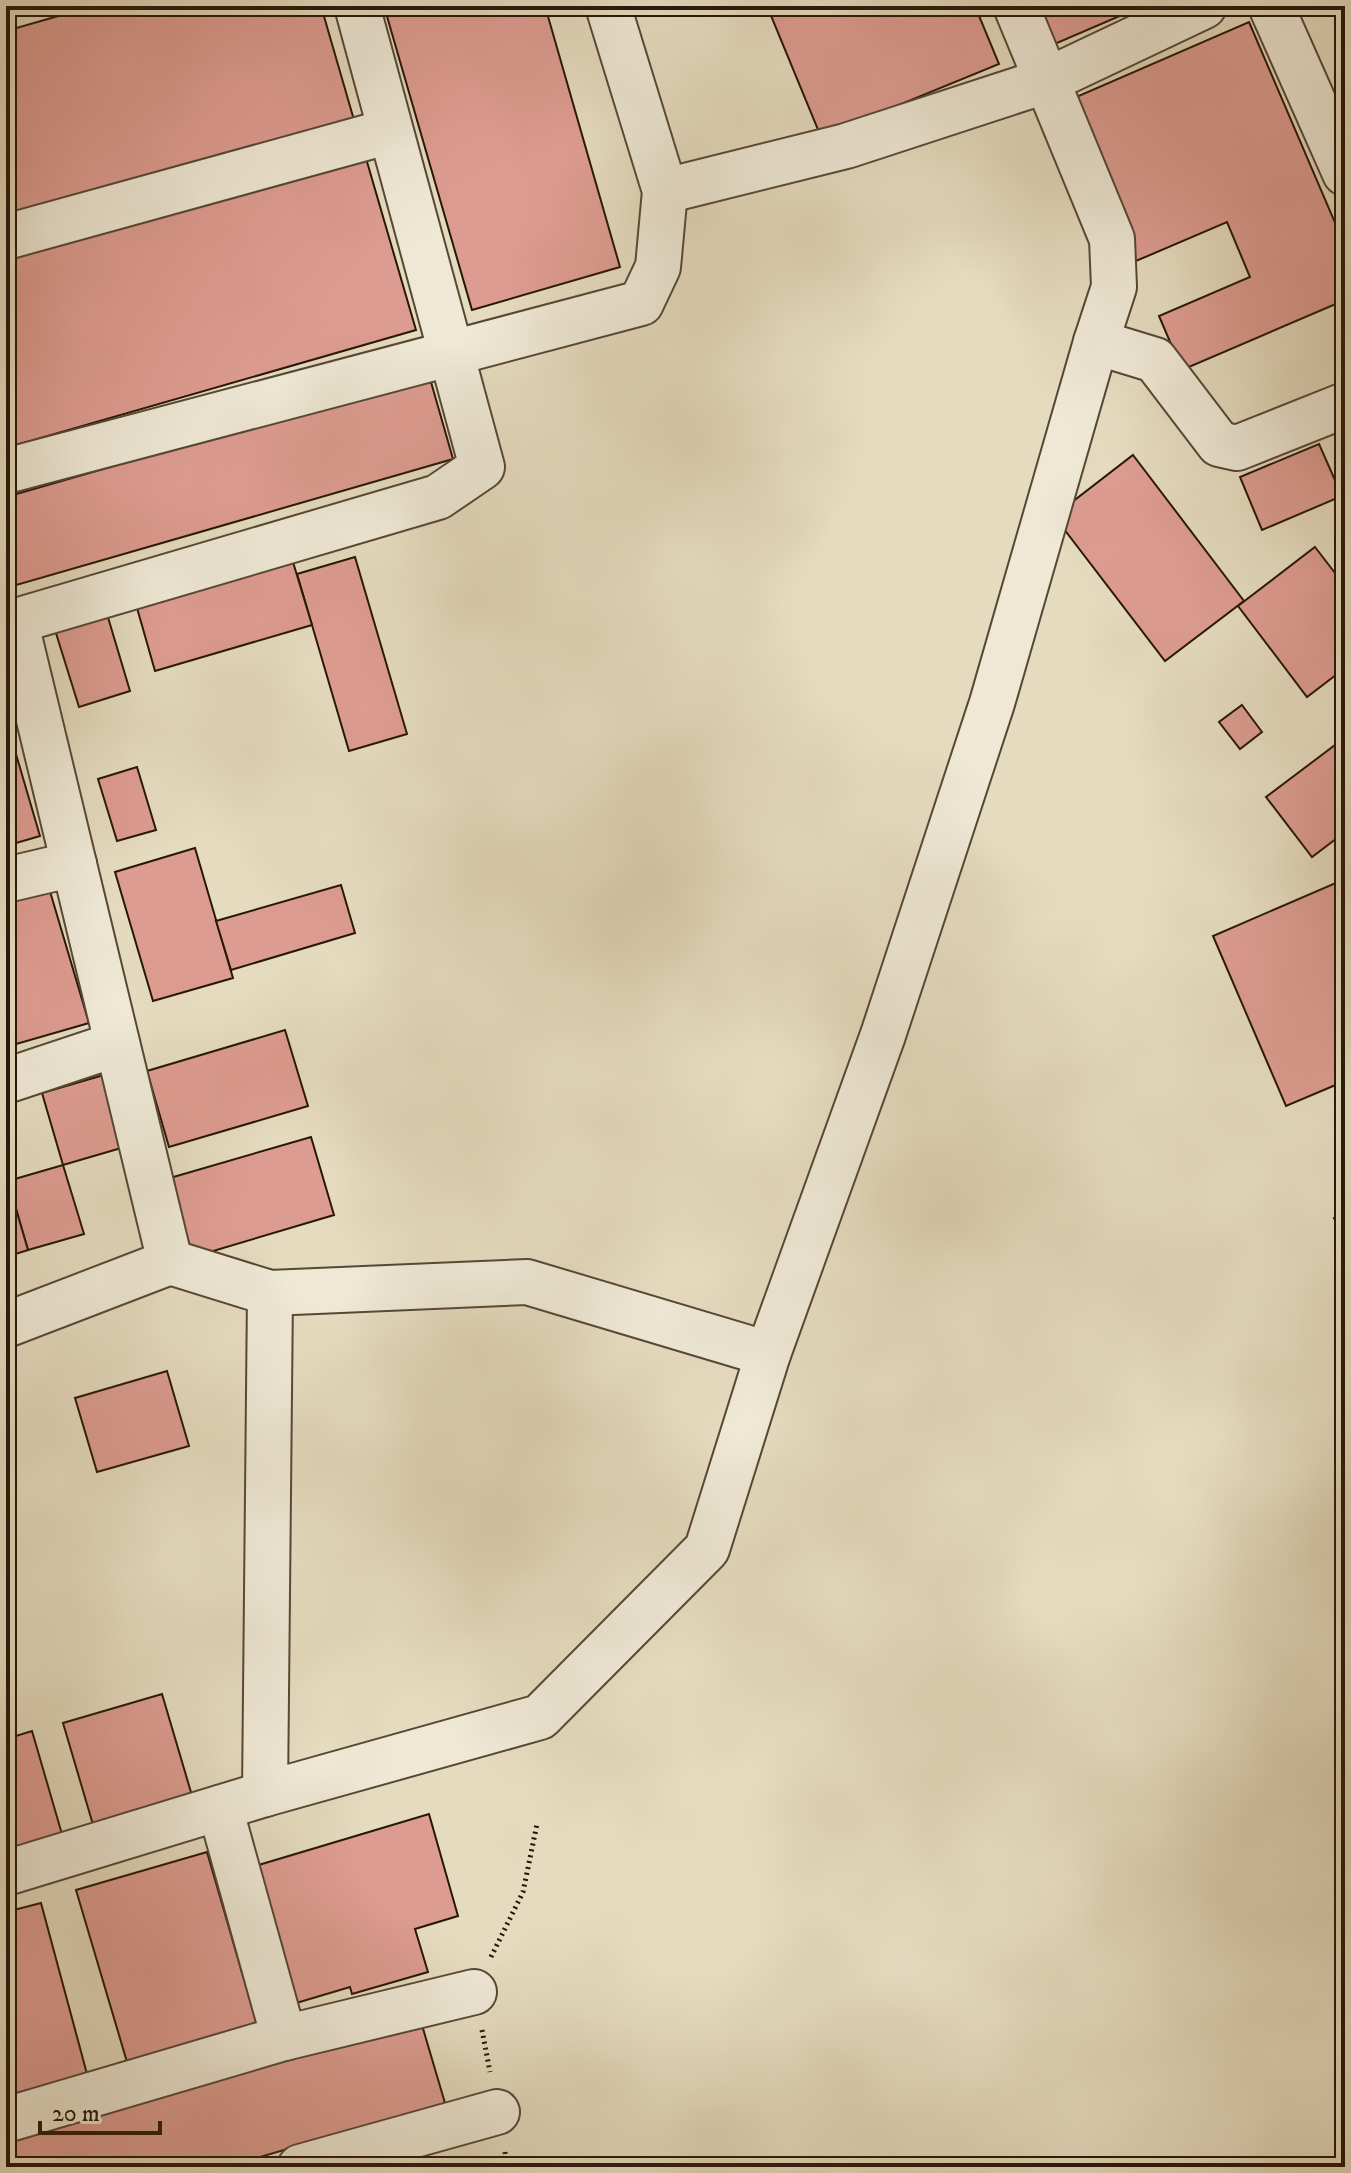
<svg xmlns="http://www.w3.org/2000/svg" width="1351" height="2173" font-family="'IM FELL DW Pica',serif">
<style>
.building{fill:#dd9c91;stroke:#271708;stroke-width:2}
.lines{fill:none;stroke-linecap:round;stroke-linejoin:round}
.minor-casing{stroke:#564836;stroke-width:48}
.path{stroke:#271708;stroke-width:5;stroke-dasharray:2 4;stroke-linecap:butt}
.minor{stroke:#eee8d5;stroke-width:44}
</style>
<rect width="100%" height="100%" fill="#e5dbbf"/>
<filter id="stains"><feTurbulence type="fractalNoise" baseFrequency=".0025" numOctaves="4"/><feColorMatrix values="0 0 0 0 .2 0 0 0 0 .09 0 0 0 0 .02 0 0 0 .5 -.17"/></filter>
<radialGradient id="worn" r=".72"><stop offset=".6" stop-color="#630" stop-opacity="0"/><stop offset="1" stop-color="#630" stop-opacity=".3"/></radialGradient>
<g class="building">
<polygon points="93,6 321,6 354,120 6,221 6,31"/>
<polygon points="384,6 545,6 620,267 472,310"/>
<polygon points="767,6 975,6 999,64 821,137"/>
<polygon points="1032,6 1143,6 1050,46"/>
<polygon points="1249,22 1345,246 1345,300 1182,370 1159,316 1250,277 1227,222 1136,261 1067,101"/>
<polygon points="363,148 416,330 6,448 6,251"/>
<polygon points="429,375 453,459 6,588 6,497"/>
<polygon points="1319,444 1342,496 1262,530 1240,477"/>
<polygon points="1133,455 1244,601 1165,661 1054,516"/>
<polygon points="1315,547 1345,586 1345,668 1307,697 1238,606"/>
<polygon points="355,557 407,734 349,751 297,574"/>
<polygon points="293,562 312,625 155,671 137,608"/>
<polygon points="107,614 130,691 79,707 55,630"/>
<polygon points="1242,705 1262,732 1240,749 1219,722"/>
<polygon points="6,720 40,836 6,846"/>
<polygon points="1343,739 1345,742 1345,832 1312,857 1266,797"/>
<polygon points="137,767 156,830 117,841 98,779"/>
<polygon points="195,848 233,978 153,1001 115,872"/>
<polygon points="1345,879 1345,1081 1286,1106 1213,936"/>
<polygon points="341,885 355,933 231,970 216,921"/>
<polygon points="49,888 89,1023 6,1047 6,901"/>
<polygon points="285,1030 308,1106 169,1147 147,1071"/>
<polygon points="107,1074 128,1146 63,1165 42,1093"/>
<polygon points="311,1137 334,1215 193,1257 170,1178"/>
<polygon points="63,1165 84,1234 28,1250 8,1181"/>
<polygon points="6,1175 28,1250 6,1257"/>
<polygon points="1345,1213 1345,1242 1334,1218"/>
<polygon points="167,1371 189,1446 97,1472 75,1398"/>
<polygon points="162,1694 193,1799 94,1828 63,1723"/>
<polygon points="32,1731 64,1841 6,1858 6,1739"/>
<polygon points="429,1814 458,1916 415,1929 428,1972 352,1994 350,1987 293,2004 252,1867"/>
<polygon points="207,1852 257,2024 127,2062 76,1890"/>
<polygon points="41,1903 87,2074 6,2096 6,1912"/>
<polygon points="419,2015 445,2103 226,2167 6,2167 6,2136"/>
</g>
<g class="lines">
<g class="minor-casing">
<g id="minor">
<polyline points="1271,6 1345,173"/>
<polyline points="665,191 846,146 1048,80 1204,6"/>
<polyline points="6,237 390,131"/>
<polyline points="1096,342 1155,360 1219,444 1237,448 1345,405"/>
<polyline points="6,471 641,303 658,267 665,191 608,6"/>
<polyline points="15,620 170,1262"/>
<polyline points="6,624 438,497 482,467 357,6"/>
<polyline points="6,880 74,864"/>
<polyline points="6,1081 117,1044"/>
<polyline points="6,1325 170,1262 270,1293 527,1282 768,1354"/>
<polyline points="265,1794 270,1293"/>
<polyline points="220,1808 284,2038"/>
<polyline points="6,1873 265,1794 540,1717 707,1549 768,1354 883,1035 992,703 1096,342 1114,287 1112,239 1016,6"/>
<polyline points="6,2120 284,2038 474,1992"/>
<polyline points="300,2167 497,2112"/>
</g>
</g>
<g class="path">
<polyline points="491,1957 523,1892 537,1824"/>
<polyline points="482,2030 490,2072"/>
<polyline points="505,2152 507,2167"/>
</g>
<use href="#minor" class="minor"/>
</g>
<rect width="1351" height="2173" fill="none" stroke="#e5dbbf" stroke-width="32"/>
<rect x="8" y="8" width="1335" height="2157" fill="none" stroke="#271708" stroke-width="4"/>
<rect x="16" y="16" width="1319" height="2141" fill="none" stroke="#271708" stroke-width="2"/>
<path d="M40 2121v12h120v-12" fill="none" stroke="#271708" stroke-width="4"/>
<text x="52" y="2121" font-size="24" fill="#271708" stroke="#eee8d5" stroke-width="6" paint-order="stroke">20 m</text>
<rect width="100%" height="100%" filter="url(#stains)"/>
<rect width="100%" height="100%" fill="url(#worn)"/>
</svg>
